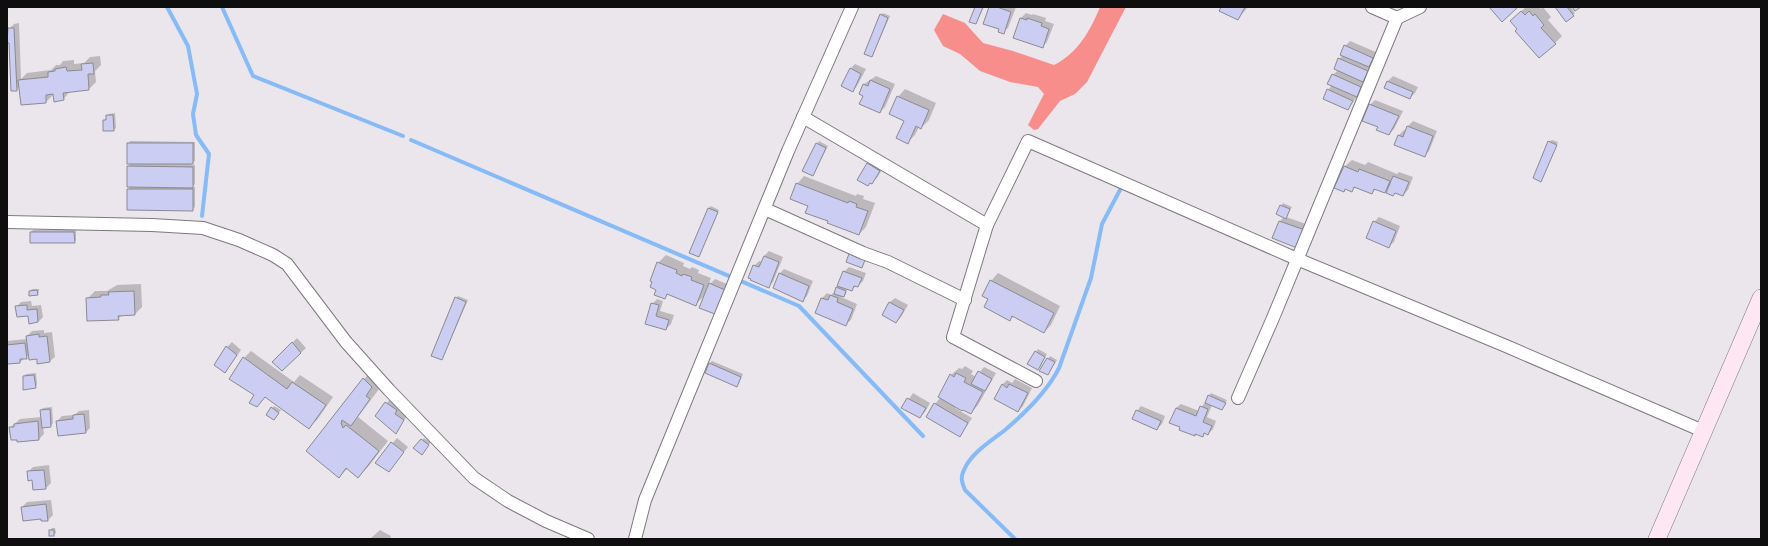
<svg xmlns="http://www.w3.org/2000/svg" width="1768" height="546" font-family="'Zilla Slab',serif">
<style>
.forest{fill:#f88e8c}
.shadow{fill:#0003}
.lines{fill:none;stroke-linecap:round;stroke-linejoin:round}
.stream{stroke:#86bbf7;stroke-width:4}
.building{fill:#cccdf2;stroke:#8a8b91}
.street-casing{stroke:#7d797e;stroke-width:14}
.secondary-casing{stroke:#7d797e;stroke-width:18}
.street{stroke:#fff;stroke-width:12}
.secondary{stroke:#fee7f2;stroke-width:17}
</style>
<rect width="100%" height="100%" fill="#ebe6ec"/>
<path class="forest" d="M1100,7h26l-39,75 -12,12 -15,7 -22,28 -4,1 -6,-5 16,-31 -6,-7 -28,-5 -30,-11 -20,-17 -17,-8 -9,-16 9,-16 22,9 18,20 30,8 41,14c24,-12 36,-34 46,-58z"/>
<g class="shadow">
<polygon points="976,7 984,7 976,23"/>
<polygon points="990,7 1016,7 1008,28 1003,32 1000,29"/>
<polygon points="1223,7 1248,7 1238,19"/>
<polygon points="1526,7 1533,8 1539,7 1541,9 1543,7 1551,17 1548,20 1562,36 1555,43 1518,29 1518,14"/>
<polygon points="1556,7 1571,7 1575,13 1573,15"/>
<polygon points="883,13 890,16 872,56 881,15"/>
<polygon points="1026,13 1032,15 1033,14 1046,18 1045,21 1054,24 1047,42 1042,47 1014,37 1021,18"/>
<polygon points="19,23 21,79 27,73 51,70 56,65 60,65 63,61 74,60 74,64 84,63 90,57 100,56 101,65 95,71 96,82 89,89 70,91 63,100 54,94 46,102 20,86 17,90 10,42 7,42 7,28 10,28 14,24"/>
<polygon points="1350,41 1378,53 1374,61 1370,65 1372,66 1368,76 1363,81 1365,82 1361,91 1348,109 1328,90 1332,85 1333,75 1338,70 1339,59 1343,55 1345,46"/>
<polygon points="855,64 866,69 857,86 852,91 850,69"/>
<polygon points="876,76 895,84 885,107 880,112 864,95 864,84"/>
<polygon points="1393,76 1418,87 1415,93 1410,98 1385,88 1388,81"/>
<polygon points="905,89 936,103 929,120 921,128 919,127 915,135 908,142 905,120 898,97"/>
<polygon points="1375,100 1403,111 1394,129 1389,134 1379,126 1370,105"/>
<polygon points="115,113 116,128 113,130 104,121 109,114"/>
<polygon points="1413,121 1437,131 1429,151 1424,156 1395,144 1399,135 1404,130 1406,131 1408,126"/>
<polygon points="1552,140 1558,142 1541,180 1549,142"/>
<polygon points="130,141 195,142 195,161 191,165 195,165 195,184 192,187 195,187 195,207 192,210 128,209 128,189 131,186 128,186 128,166 131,163 128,144"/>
<polygon points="819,141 828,146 813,175 817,144"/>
<polygon points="872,159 884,166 877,178 868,185 867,164"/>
<polygon points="1352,160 1365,165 1368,162 1397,174 1399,172 1413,177 1408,190 1403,195 1396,192 1393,195 1390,187 1384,192 1376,189 1372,193 1356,186 1352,190 1344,167"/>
<polygon points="804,176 856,196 857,194 864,196 863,199 875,203 866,227 859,234 829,220 809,205 797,184"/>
<polygon points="1283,203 1292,207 1286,217 1309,225 1301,242 1280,221 1284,217 1277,214"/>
<polygon points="711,206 719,210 699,256 708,209"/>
<polygon points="1379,217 1400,226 1394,242 1389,246 1374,222"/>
<polygon points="33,230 76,230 76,240 74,242 31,232"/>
<polygon points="769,251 783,257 773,282 768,287 754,266 759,261 762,262 764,256"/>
<polygon points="666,255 684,263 683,266 690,269 692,267 699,270 698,273 711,278 708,286 715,279 729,285 715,313 706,294 696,304 669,293 664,298 657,289 658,263"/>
<polygon points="849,267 866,273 863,281 858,286 856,286 851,290 847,289 846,294 843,296 842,295 841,297 857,304 851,320 846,324 816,313 822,298 827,293 831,295 836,290 844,272"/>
<polygon points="784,269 813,281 807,296 803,300 779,274"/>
<polygon points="998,273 1060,306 1051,325 1044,332 1014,316 1010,320 989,298 991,281"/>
<polygon points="141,284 142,307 135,314 122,315 118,319 87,299 95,291 107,291 117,285"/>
<polygon points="32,289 39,289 39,292 37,294 30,291"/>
<polygon points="458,296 468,300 442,359 456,298"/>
<polygon points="895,298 908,305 901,317 896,322 883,315 890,302"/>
<polygon points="657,299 663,301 660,311 674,315 671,324 666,329 646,323 652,304"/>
<polygon points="31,301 32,306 41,305 43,317 38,322 16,307 21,302"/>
<polygon points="44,330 44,333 52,332 55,357 50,361 29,355 20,362 7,363 7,341 27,339 27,336 32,331"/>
<polygon points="297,338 306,348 282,370 273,362"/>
<polygon points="232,342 241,350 225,372 227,347"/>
<polygon points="1038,349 1047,354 1040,367 1029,364"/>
<polygon points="251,351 294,382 300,375 333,397 317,420 309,427 266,396 257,406 255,395 244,358"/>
<polygon points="1050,356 1057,360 1048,374 1041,370"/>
<polygon points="712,361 743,374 739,383 737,385 710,363"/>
<polygon points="965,366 973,371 971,374 976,377 984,367 996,373 978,405 971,413 956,406 955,408 972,418 960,436 935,404 940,398 939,397 951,375 959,368 962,369"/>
<polygon points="374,369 381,377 376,386 379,389 358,417 388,441 368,467 358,477 348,468 339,477 308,451 364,379"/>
<polygon points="36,373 37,385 35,387 24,376 26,374"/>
<polygon points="1015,379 1032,388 1023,406 1018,411 1002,385 1007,380 1012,383"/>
<polygon points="913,393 930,403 925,412 920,417 903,408"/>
<polygon points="1211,393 1227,400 1222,409 1212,405 1207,417 1216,421 1213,429 1208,434 1205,433 1203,435 1196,433 1194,435 1181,427 1176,408 1181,404 1199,411"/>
<polygon points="391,398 408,415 395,432 376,416"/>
<polygon points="274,406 281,410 274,419 267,414"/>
<polygon points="1141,406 1165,416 1162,424 1157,429 1137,411"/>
<polygon points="52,407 53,423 51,426 43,426 44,434 39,439 11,427 20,419 42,417 41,410 43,408"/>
<polygon points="89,410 90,428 85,433 57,421 62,416 74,415 79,411"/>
<polygon points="397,438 408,447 389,471 376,463"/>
<polygon points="424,438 431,442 424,451 415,448"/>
<polygon points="49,465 51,483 46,488 33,479 28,472 33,467"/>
<polygon points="51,500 53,515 48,520 22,507 27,502"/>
<polygon points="52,528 55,528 56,533 54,535 50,530"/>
<polygon points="380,530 391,536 390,539 368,539 371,538"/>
</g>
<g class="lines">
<g class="stream">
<polyline points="167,7 188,46 197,94 193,114 196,135 209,154 202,216"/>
<polyline points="222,7 253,76 403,136"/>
<polyline points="411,140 799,306 923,436"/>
<path d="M1015,539l-50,-49c-3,-7 -5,-13 -1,-20 7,-17 27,-29 41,-40 20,-17 42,-38 54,-62l32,-90 11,-54 19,-36"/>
</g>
</g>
<g class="building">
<polygon points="975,7 983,7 976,24 969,22"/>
<polygon points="989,7 997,7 1011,12 1004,34 998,32 999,29 983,24"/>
<polygon points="1221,7 1245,7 1238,20 1219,11"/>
<polygon points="1489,7 1518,7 1502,22"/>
<polygon points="1555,7 1567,7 1574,16 1566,22"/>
<polygon points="1572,7 1581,7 1575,11"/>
<polygon points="1521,11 1525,15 1529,11 1533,16 1535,14 1544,25 1541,28 1556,44 1539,58 1515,31 1517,29 1510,21"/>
<polygon points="880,14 888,18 872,57 864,54"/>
<polygon points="1020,18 1027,20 1027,18 1042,23 1041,26 1049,29 1043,48 1013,38"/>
<polygon points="8,28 14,28 17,91 11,91 9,43 7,43"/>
<polygon points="1344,45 1373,58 1369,67 1340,55"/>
<polygon points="1338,58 1368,71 1363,82 1334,69"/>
<polygon points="93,63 94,74 88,74 89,90 63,93 64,100 54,102 53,94 46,95 46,103 21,105 18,80 48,77 48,72 55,71 55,69 66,67 67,71 82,70 81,64"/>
<polygon points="850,68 861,74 853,92 841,86"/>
<polygon points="1332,74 1361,87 1357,97 1327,84"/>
<polygon points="870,80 890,89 880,113 859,104 863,96 859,94 863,84 868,86"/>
<polygon points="1387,81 1413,92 1410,99 1384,88"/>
<polygon points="1327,89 1353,101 1348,110 1323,99"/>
<polygon points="897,96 929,110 921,129 916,126 908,144 896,138 904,121 889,114"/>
<polygon points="1369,104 1399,116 1389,135 1376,130 1378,127 1362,121"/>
<polygon points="106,115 113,115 114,131 103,131 103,120 106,120"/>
<polygon points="1407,126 1433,136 1425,157 1394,145 1398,135 1403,137"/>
<polygon points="1548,141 1557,145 1541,182 1533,178"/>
<rect x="127" y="143" width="66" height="21"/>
<polygon points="816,143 826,148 813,176 802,171"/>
<polygon points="867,163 880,171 872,184 870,183 868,186 857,180"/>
<polygon points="127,166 193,167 193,188 127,187"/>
<polygon points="1344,166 1358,172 1359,169 1390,181 1385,193 1374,189 1372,194 1354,187 1352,192 1345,189 1344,192 1334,188"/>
<polygon points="1393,176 1409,182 1403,196 1395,193 1393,196 1386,193"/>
<polygon points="796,183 848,203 849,201 857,204 856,207 868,211 859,235 827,223 828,221 805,213 808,206 790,199"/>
<polygon points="127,189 193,189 193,211 127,210"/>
<polygon points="1280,205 1290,209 1286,219 1276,214"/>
<polygon points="708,208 718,212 699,257 689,253"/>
<polygon points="1279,221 1305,230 1297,248 1272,238"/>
<polygon points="1373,221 1396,231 1389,248 1366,238"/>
<polygon points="30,232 74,232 75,243 30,243"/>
<polygon points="850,251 866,257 862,268 846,262"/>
<polygon points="764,256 779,262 769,288 750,280 751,279 748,278 753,265 759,267"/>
<polygon points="657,262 677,270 676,273 682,276 683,274 692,277 691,280 704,285 696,306 667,294 665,299 654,295 656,290 650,287 652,282 650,281"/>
<polygon points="843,271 862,278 858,287 854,286 852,291 837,286"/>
<polygon points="779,273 809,286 803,302 773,288"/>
<polygon points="990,280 1054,313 1044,333 1012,316 1010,321 984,307 988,299 982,296"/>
<polygon points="709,283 725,290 715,314 699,308"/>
<polygon points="836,287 846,291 844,297 834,294"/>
<polygon points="37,290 38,295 29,296 29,291"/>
<polygon points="134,291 135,315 118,316 119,320 87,321 86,298 101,297 101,295 109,295 108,292"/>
<polygon points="830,295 838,298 837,302 853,309 846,326 815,313 821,298 828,300"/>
<polygon points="455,297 466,302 442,360 431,356"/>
<polygon points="889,302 904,310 896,323 882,315"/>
<polygon points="651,303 659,305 656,316 669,320 666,330 645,324"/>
<polygon points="27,305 27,310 37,309 38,322 29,324 28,316 17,317 15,306"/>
<polygon points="39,334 39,337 47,336 50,362 37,364 37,359 29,360 26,336"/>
<polygon points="292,342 301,353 282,371 272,362"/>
<polygon points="25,343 27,359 20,359 20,363 7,364 7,345"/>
<polygon points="226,346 237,355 225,373 214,365"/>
<polygon points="1035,351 1045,357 1038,370 1027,364"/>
<polygon points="243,357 287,389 292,382 326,405 309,429 265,397 257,407 249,403 254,395 229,379"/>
<polygon points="1047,358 1055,362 1048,375 1039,371"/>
<polygon points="709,363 741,377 737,387 705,373"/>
<polygon points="978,371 992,379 985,391 971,384"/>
<polygon points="956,373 966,378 964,382 983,392 971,414 963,410 962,411 938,397 950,374 954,377"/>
<polygon points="34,375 36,388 23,390 23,376"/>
<polygon points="363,378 372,387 366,396 370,399 351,426 342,420 341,423 343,428 346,425 379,451 358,478 346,468 339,478 306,451"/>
<polygon points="1002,384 1007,388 1009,384 1028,393 1018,412 994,399"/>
<polygon points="1208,395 1226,403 1222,410 1205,403"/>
<polygon points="907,398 926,408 920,418 901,408"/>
<polygon points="385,402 397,410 395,414 404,420 396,434 375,416"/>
<polygon points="934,403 968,423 960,437 926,417"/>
<polygon points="1200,406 1208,409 1203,422 1212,426 1208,435 1204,433 1203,437 1195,434 1195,436 1179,430 1180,427 1169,423 1176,408 1196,416"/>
<polygon points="271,407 279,413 274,420 266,415"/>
<polygon points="50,409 51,427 42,428 40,410"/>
<polygon points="1136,410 1161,421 1157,430 1132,419"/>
<polygon points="84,414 86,433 58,436 56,421 73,419 73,415"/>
<polygon points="38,421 39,440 17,442 17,440 11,440 9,427 14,427 14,424"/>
<polygon points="421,439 429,445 422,455 413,448"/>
<polygon points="391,442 404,452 389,472 375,463"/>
<polygon points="44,470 46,489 33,490 32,480 28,481 27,471"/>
<polygon points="46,504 48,521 41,521 41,519 23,521 21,507"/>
<rect x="49" y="530" width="5" height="6"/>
</g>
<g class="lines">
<g class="street-casing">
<g id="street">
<polyline points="1372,7 1397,18"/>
<polyline points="803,117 987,225 1028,141 1297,259 1506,346 1703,431"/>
<polyline points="765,209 863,253 888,262 965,300"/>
<polyline points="7,222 152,225 203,228 239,240 273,255 287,264 346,342 389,390 474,478 508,501 546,521 588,539"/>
<polyline points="987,225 953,337 1036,381"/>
<polyline points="1238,398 1273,318 1397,18 1420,7"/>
<polyline points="635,539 645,500 788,151 852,7"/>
</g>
</g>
<g class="secondary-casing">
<polyline id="secondary" points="1657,539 1761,298"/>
</g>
<use href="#street" class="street"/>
<use href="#secondary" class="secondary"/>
</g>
<rect width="1768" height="546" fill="none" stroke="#0f0e0f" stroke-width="16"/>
</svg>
